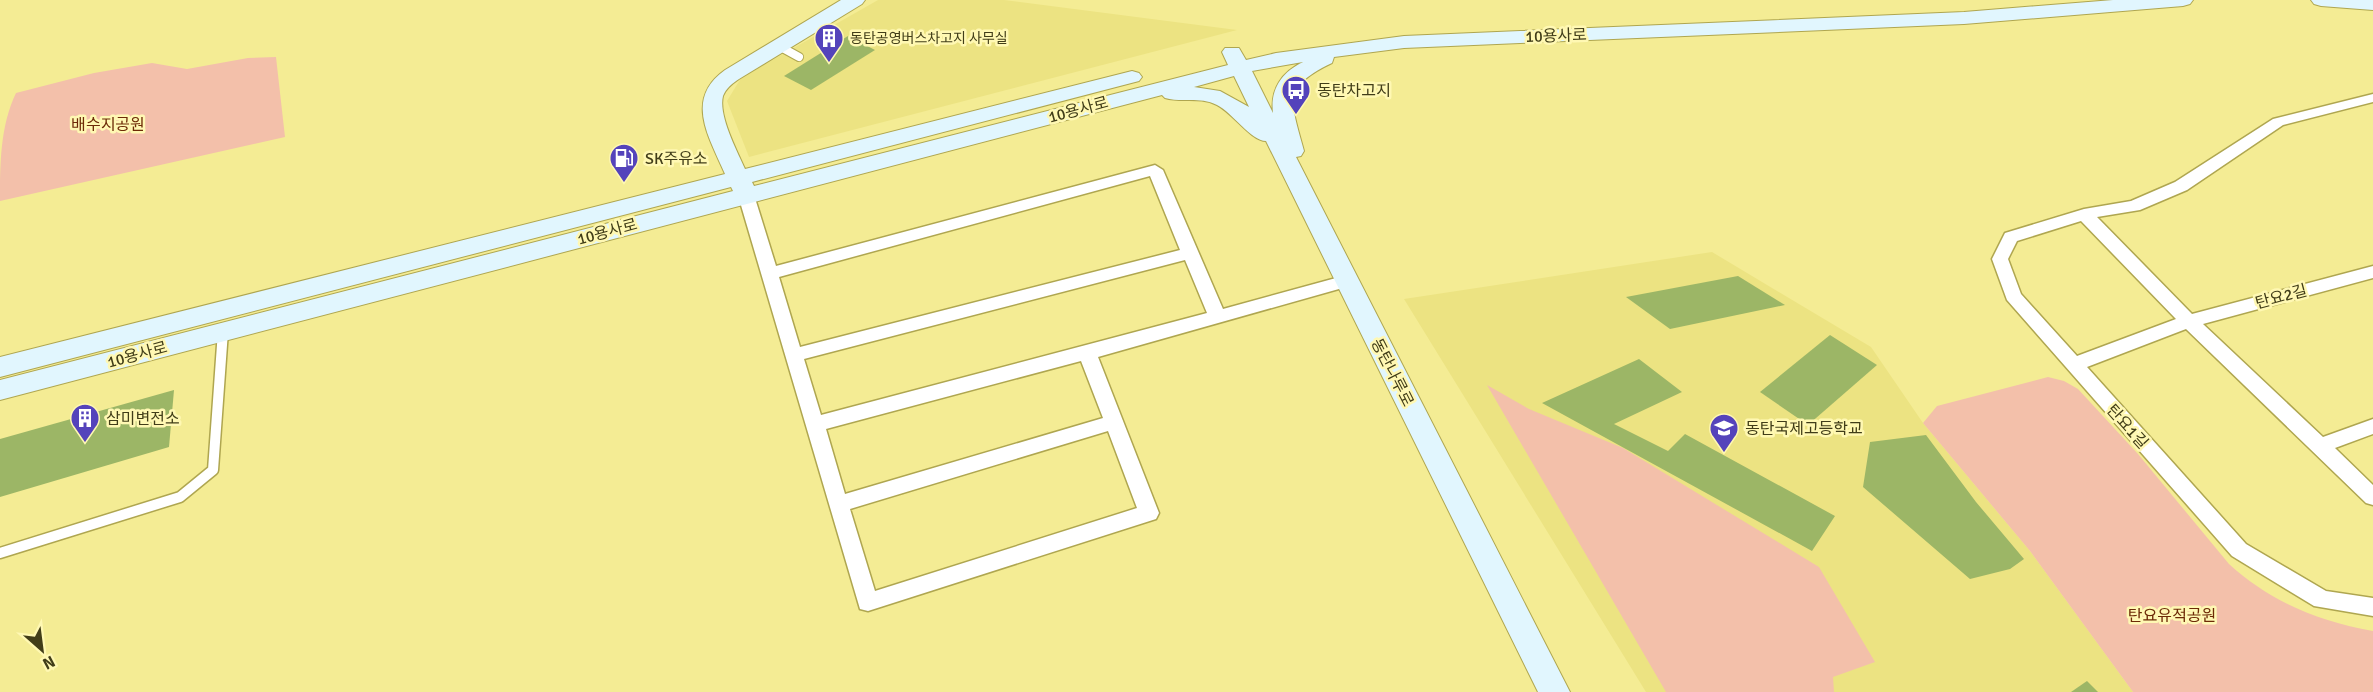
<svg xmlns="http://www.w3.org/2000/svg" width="2373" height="692" font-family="Signika,'Noto Sans KR',sans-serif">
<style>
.built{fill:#ece382}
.green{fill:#f3c0aa}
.building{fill:#9cb666}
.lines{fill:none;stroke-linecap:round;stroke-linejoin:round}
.lane-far1-casing{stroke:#afa650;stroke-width:10}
.lane-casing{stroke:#afa650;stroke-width:13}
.street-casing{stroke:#afa650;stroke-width:3}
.secondary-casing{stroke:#afa650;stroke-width:2}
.lane-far1{stroke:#fff;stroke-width:8}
.lane{stroke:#fff;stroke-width:10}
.street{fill:#fff;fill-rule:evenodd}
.secondary{fill:#e1f6fe;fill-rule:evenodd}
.labels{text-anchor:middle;stroke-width:5;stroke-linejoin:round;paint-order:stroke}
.far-poi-label{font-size:14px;fill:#413d18;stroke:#fff8b3;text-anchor:start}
.street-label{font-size:16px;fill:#413d18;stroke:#fff8b3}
.poi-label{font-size:16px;fill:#413d18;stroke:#fff8b3;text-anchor:start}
.park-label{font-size:16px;fill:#6d2a07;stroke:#fff8b3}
</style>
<rect width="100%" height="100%" fill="#f4ec94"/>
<g class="built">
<polygon points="878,0 1004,0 1237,30 749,157 727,101 741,78"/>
<polygon points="1712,252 1871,347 1923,423 2030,551 2133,692 1646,692 1404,299"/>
</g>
<g class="green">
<path d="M276,57l9,80 -285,64c0,-36 0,-75 16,-108l78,-20 58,-10 35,6 61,-11z"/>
<path d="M2048,377l16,4 14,8 60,65 91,110c42,38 89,57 144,67v61h-240l-103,-141 -107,-128 14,-17z"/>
<polygon points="1487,385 1529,409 1623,448 1819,567 1875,662 1833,677 1834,692 1666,692"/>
</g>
<g class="building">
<polygon points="848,36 875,50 811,90 784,76"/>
<polygon points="1738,276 1785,305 1670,329 1626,297"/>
<polygon points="1830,335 1877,365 1808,425 1760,392"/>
<polygon points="1639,359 1682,392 1614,424 1668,451 1685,434 1835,516 1812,551 1542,403"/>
<polygon points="174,390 169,447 0,497 0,439"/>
<polygon points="1926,435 1976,502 2024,559 2010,569 1970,579 1863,487 1870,442"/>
<polygon points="2087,681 2098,692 2071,692"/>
</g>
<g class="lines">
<g class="lane-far1-casing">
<polyline id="lane-far1" points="779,46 799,57"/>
</g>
<g class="lane-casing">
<polyline id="lane" points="0,553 180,497 213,470 223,331"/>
</g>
<g class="street-casing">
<g id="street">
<path d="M2373,94v8l-90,23 -96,65 -47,20 -43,7 95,97 181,-48v12l-170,46 120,113 50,-18v15l-38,14 38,37v20l-7,-2 -180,-174 -99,38 159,177 80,47 47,7v18l-59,-10 -82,-50 -225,-256 -15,-41 13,-26 79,-24 47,-8 44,-19 98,-63zM2081,221l95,98 -99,37 -56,-62 -13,-35 9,-18z"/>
<path d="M1155,165l8,5 60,139 124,-34 6,2 3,4 -3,4 -255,72 61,156 -3,6 -288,92 -8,-2 -122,-414 2,-4h12l2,4 22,71zM1150,176l30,74 -380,97 -21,-70zM1185,260l22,53 -386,102 -17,-56zM1081,361l22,57 -258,76 -19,-65zM1108,431l29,77 -262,83 -25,-82z"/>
</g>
</g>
<g class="secondary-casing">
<g id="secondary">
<path d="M841,0h24l-3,4 -123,75c-6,4 -13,9 -16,17 -5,19 14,55 22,73l387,-98 7,2 3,4 -3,4 -387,101 2,4 474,-121 -6,-13 3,-4h14l7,12 30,-7 128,-17 560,-24 149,-12h80l-3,4 -7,2 -219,18 -560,24 -70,9 -2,6c-51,24 -41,40 -28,88l-3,5 -5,1 274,535h-32l-272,-551c-15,0 -33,-28 -49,-36 -18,-9 -35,-2 -52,-7l-3,-3 -1162,305v-20l733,-189 -2,-4 -731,190v-20l725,-183c-16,-37 -41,-75 0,-104zM1303,62c-21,10 -33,27 -30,51l-21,-42zM1234,76l15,31 -29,-16 -26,-4z"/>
<polygon points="2311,0 2373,0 2373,10 2321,6 2314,4"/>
</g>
</g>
<use href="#lane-far1" class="lane-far1"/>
<use href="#lane" class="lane"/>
<use href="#street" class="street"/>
<use href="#secondary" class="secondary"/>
</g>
<defs>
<g id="building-pin" transform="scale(1.5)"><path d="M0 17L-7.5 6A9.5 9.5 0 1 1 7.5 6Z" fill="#5443bb" stroke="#fff8b3"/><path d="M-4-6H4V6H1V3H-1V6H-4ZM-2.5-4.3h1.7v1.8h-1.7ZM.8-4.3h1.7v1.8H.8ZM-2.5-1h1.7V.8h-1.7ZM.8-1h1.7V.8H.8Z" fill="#fff"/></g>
<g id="bus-pin" transform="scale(1.5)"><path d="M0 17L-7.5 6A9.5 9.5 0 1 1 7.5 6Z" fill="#5443bb" stroke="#fff8b3"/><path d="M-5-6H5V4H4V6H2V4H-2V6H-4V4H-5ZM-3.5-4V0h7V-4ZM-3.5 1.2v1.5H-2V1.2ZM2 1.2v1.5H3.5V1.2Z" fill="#fff"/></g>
<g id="fuel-pin" transform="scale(1.5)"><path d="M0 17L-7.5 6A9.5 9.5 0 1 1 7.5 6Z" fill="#5443bb" stroke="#fff8b3"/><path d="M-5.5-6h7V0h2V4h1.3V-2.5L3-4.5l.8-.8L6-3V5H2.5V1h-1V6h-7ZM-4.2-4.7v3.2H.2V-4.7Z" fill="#fff"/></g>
<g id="school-pin" transform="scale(1.5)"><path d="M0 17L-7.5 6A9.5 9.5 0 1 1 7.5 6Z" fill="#5443bb" stroke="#fff8b3"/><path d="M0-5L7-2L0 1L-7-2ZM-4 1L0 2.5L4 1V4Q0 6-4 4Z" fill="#fff"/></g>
</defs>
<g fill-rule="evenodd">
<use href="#building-pin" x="829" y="38"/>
<use href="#bus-pin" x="1296" y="90"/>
<use href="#fuel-pin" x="624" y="158"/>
<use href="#building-pin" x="85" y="418"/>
<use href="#school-pin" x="1724" y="428"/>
</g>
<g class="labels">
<g class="far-poi-label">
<text x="850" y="43">동탄공영버스차고지 사무실</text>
</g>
<g class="street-label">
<text transform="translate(1556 35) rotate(-2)" y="6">10용사로</text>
<text transform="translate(1078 109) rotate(-15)" y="6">10용사로</text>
<text transform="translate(607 231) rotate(-15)" y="6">10용사로</text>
<text transform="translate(2281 296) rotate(-15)" y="6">탄요2길</text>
<text transform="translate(137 354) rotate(-15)" y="6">10용사로</text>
<text transform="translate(1393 372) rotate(63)" y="6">동탄나루로</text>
<text transform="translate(2128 426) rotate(48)" y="6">탄요1길</text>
</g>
<g class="poi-label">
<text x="1317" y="96">동탄차고지</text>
<text x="645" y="164">SK주유소</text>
<text x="106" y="424">삼미변전소</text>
<text x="1745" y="434">동탄국제고등학교</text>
</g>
<g class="park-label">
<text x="108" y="130">배수지공원</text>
<text x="2172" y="621">탄요유적공원</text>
</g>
</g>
<g transform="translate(42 650) rotate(152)" stroke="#fff8b3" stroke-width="4.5" paint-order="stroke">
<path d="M0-4.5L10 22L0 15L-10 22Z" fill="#413d18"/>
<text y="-9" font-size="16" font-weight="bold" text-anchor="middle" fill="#413d18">N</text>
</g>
</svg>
